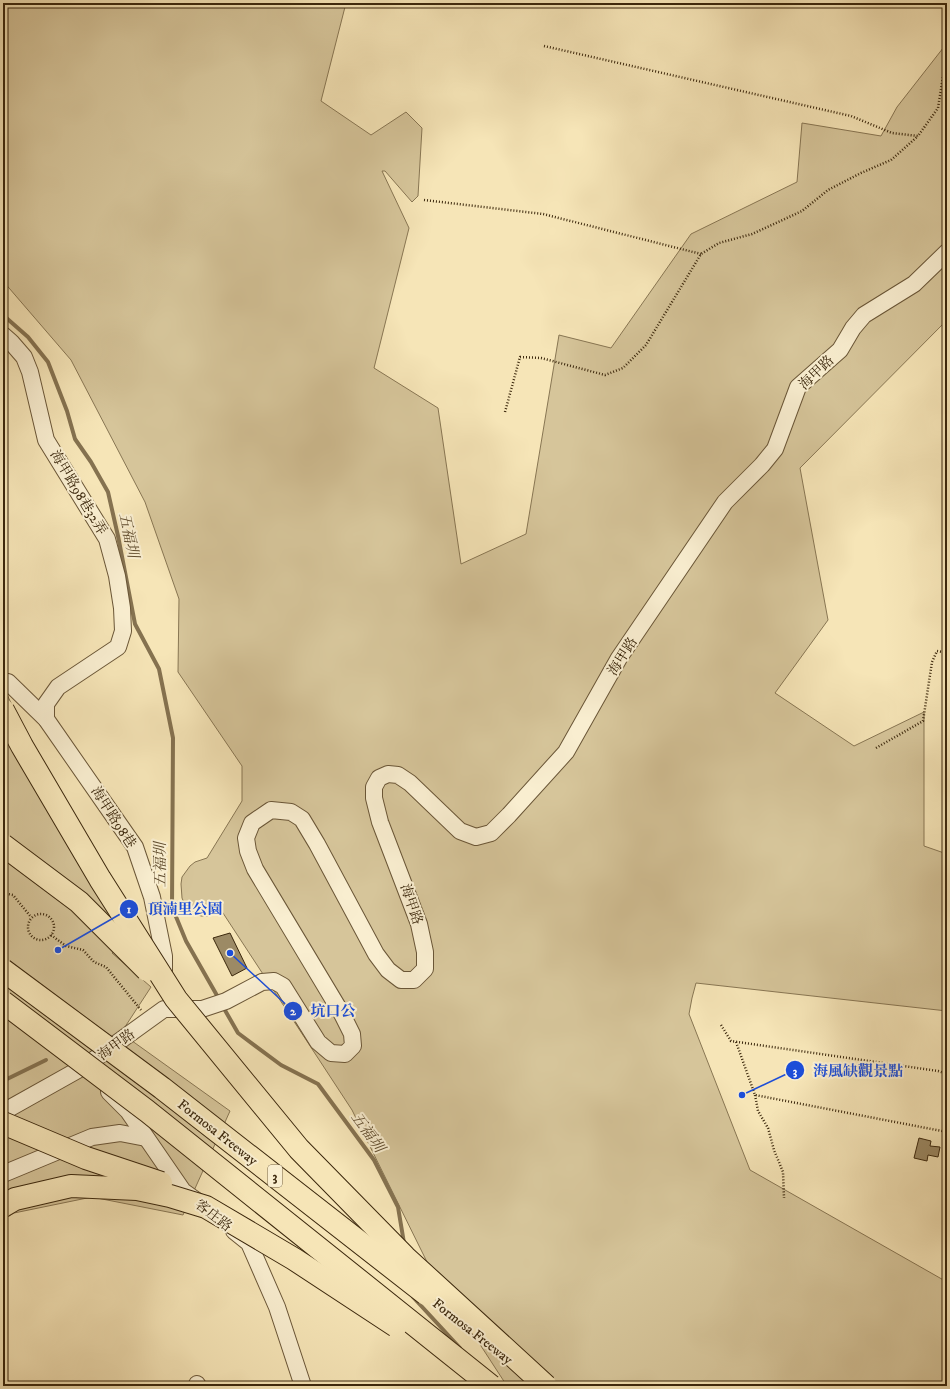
<svg xmlns="http://www.w3.org/2000/svg" width="950" height="1389" font-family="'IM FELL DW Pica','Noto Serif TC',serif">
<style>
.green{fill:#d6c59a;stroke:#887653}
.lines{fill:none;stroke-linecap:round;stroke-linejoin:round}
.stream{stroke:#857250;stroke-width:4}
.building{fill:#9c8a65;stroke:#3b270c}
.minor-casing{stroke:#6a5637;stroke-width:18}
.path{stroke:#3b270c;stroke-width:2.5;stroke-dasharray:1 2;stroke-linecap:butt}
.minor{stroke:#f9eed0;stroke-width:16}
.highway-bridge-casing{stroke:#3b270c;stroke-width:24;stroke-linecap:butt}
.highway-bridge{stroke:#f6e5b7;stroke-width:22}
.labels{text-anchor:middle;stroke-width:4;stroke-linejoin:round;paint-order:stroke}
.shield{fill:#f9eed0;stroke:#746347;stroke-width:1}
.shield-label{font-size:13px;font-weight:bold;fill:#3b270c}
.street-label{font-size:14px;fill:#3b270c;stroke:#f9eed0}
.water-label{font-size:15px;font-style:italic;fill:#604c2e;stroke:#f9eed0}
.leader{fill:none;stroke:#1d4ed8;stroke-width:1.5}
.callout-dot{fill:#1d4ed8;stroke:#f9eed0;stroke-width:1.5}
.mark-label{font-size:12px;text-anchor:middle;font-weight:bold;fill:#fff}
.callout-label{font-size:15px;text-anchor:middle;font-weight:bold;fill:#1d4ed8;stroke:#f9eed0;stroke-width:4;stroke-linejoin:round;paint-order:stroke}
</style>
<rect width="100%" height="100%" fill="#f6e5b7"/>
<filter id="stains"><feTurbulence type="fractalNoise" baseFrequency=".005" numOctaves="4"/><feColorMatrix values="0 0 0 0 .2 0 0 0 0 .09 0 0 0 0 .02 0 0 0 .5 -.17"/></filter>
<radialGradient id="worn" r=".72"><stop offset=".6" stop-color="#630" stop-opacity="0"/><stop offset="1" stop-color="#630" stop-opacity=".3"/></radialGradient>
<g class="green">
<polygon points="3,3 346,3 321,101 371,135 406,112 422,128 418,196 412,202 385,171 382,171 409,228 374,368 438,408 461,564 526,534 559,335 611,348 691,234 797,182 802,123 881,136 897,107 947,43 947,320 800,468 828,620 775,693 854,746 924,712 924,846 947,854 947,1011 696,983 692,998 689,1014 750,1170 947,1282 947,1386 507,1386 429,1266 352,1110 221,910 213,915 207,916 201,916 190,910 185,905 182,898 181,884 182,877 190,866 195,862 207,858 242,801 242,766 178,672 179,599 145,502 71,360 3,281"/>
<polygon points="3,686 45,775 147,937 112,953 151,987 121,1033 230,1111 183,1215 92,1197 14,1213 3,1220"/>
</g>
<g class="lines">
<g class="stream">
<polyline points="3,315 28,337 48,362 67,411 75,439 91,462 108,492 118,536 135,624 159,669 173,738 172,907 186,941 219,999"/>
<polyline points="222,1005 238,1033 281,1065 318,1084 374,1160 398,1207 404,1243"/>
<polyline points="3,1081 46,1060"/>
<polyline points="413,1297 460,1348"/>
</g>
</g>
<g class="building">
<polygon points="230,933 247,968 232,976 213,938"/>
<polygon points="919,1138 931,1141 930,1146 940,1147 938,1157 928,1155 927,1161 914,1158"/>
</g>
<g class="lines">
<g class="minor-casing">
<g id="minor">
<polyline points="3,335 11,342 24,357 30,372 46,440 107,539 117,576 122,608 123,631 118,647 58,687 46,704 46,719"/>
<polyline points="3,681 8,682 46,719 135,847 152,897 164,956 164,981"/>
<polyline points="109,1092 128,1111 183,1191 197,1201"/>
<polyline points="3,1112 85,1066 164,1009 202,1009 226,1001 262,982 274,981 283,986 318,1042 331,1053 345,1054 353,1046 352,1034 342,1014 255,869 248,851 246,838 252,823 271,810 291,812 302,819 317,844 376,954 388,970 401,980 414,980 425,969 425,952 419,924 380,822 374,798 374,787 379,778 388,774 398,775 410,783 460,831 476,837 491,833 509,815 566,752 619,658 725,502 762,465 775,449 798,387 840,350 853,328 864,315 914,284 947,252"/>
<polyline points="3,1174 92,1137 120,1133 146,1138"/>
<polyline points="234,1231 249,1243 277,1307 303,1386"/>
<polyline points="197,1384 198,1386"/>
</g>
</g>
<g class="path">
<polyline points="544,46 851,116 892,133 918,136 938,108 947,51"/>
<polyline points="424,200 543,214 701,254"/>
<polyline points="505,412 520,357 541,358 605,375 623,368 646,345 701,254 719,243 752,234 802,211 828,190 861,173 891,160 918,136"/>
<polyline points="876,748 923,721 932,662 937,651 947,653"/>
<polyline points="3,893 13,895 31,917"/>
<circle cx="41" cy="927" r="13"/>
<polyline points="51,935 66,946 83,950 94,962 106,967 141,1010"/>
<polyline points="721,1025 731,1041 938,1071 947,1074"/>
<polyline points="736,1042 755,1095 947,1132"/>
<polyline points="755,1095 758,1111 768,1128 774,1150 783,1172 784,1198"/>
</g>
<use href="#minor" class="minor"/>
<g class="highway-bridge-casing">
<g id="highway-bridge">
<polyline points="3,710 22,746 100,879 176,999 299,1149 405,1257 546,1386"/>
<polyline points="3,845 79,902 147,970"/>
<polyline points="3,970 162,1088 426,1294"/>
<polyline points="3,1002 147,1111 491,1386"/>
<polyline points="3,1123 86,1158 161,1183"/>
<polyline points="3,1206 15,1199 71,1186 137,1189 170,1196 206,1207 294,1259 396,1326"/>
</g>
</g>
<use href="#highway-bridge" class="highway-bridge"/>
</g>
<g class="labels">
<rect class="shield" x="268" y="1165" width="14" height="22" rx="3"/>
<g class="shield-label">
<text x="275" y="1181">3</text>
</g>
<g class="street-label">
<text transform="translate(816 372) rotate(-44)" y="5">海甲路</text>
<text transform="translate(79 492) rotate(59)" y="5">海甲路98巷32弄</text>
<text transform="translate(622 656) rotate(-58)" y="5">海甲路</text>
<text transform="translate(114 817) rotate(57)" y="5">海甲路98巷</text>
<text transform="translate(412 904) rotate(71)" y="5">海甲路</text>
<text transform="translate(116 1044) rotate(-36)" y="5">海甲路</text>
<text transform="translate(218 1132) rotate(38)" y="5">Formosa Freeway</text>
<text transform="translate(214 1215) rotate(38)" y="5">客庄路</text>
<text transform="translate(473 1331) rotate(38)" y="5">Formosa Freeway</text>
</g>
<g class="water-label">
<text transform="translate(129 535) rotate(78)" y="5">五福圳</text>
<text transform="translate(160 865) rotate(-90)" y="5">五福圳</text>
<text transform="translate(368 1132) rotate(54)" y="5">五福圳</text>
</g>
</g>
<path class="leader" d="M58 950L129 909M230 953L293 1011M742 1095L795 1070"/>
<g class="callout-dot">
<circle cx="58" cy="950" r="4"/>
<circle cx="230" cy="953" r="4"/>
<circle cx="742" cy="1095" r="4"/>
<circle cx="129" cy="909" r="10"/>
<circle cx="293" cy="1011" r="10"/>
<circle cx="795" cy="1070" r="10"/>
</g>
<g class="mark-label">
<text x="129" y="913">1</text>
<text x="293" y="1015">2</text>
<text x="795" y="1075">3</text>
</g>
<g class="callout-label">
<text x="185" y="914">頂湳里公園</text>
<text x="333" y="1016">坑口公</text>
<text x="858" y="1076">海風缺觀景點</text>
</g>
<rect width="950" height="1389" fill="none" stroke="#f6e5b7" stroke-width="16"/>
<rect x="4" y="4" width="942" height="1381" fill="none" stroke="#3b270c" stroke-width="2"/>
<rect x="8" y="8" width="934" height="1373" fill="none" stroke="#3b270c"/>
<rect width="100%" height="100%" filter="url(#stains)"/>
<rect width="100%" height="100%" fill="url(#worn)"/>
</svg>
